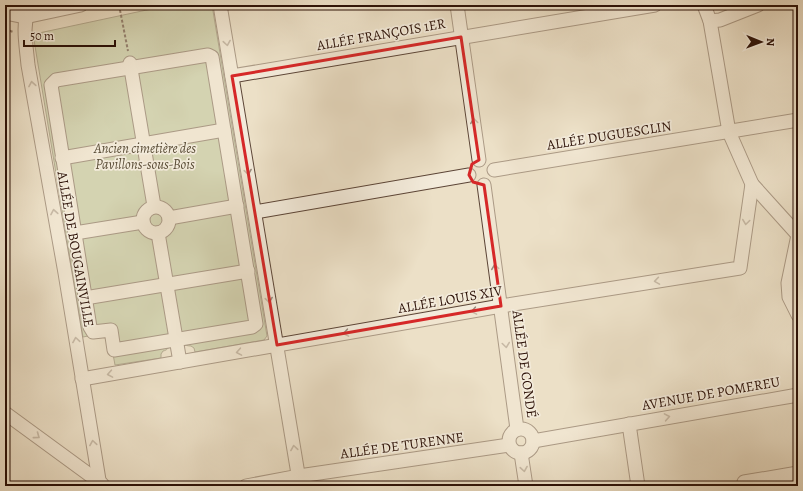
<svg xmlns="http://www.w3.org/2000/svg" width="803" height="491" font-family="Alegreya,serif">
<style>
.green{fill:#b5c397;stroke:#706a4f}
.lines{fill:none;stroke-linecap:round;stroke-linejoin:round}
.minor-casing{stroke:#5c4537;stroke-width:15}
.path{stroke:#2c1107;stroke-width:2;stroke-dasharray:3 2;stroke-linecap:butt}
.minor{stroke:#f3ebdb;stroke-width:13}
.oneway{stroke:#99897c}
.marked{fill:none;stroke:#d62828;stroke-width:3;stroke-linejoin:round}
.labels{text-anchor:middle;stroke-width:3.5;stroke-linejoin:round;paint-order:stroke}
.street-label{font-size:14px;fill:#2c1107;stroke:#f3ebdb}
.park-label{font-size:14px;font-style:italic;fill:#5c4f39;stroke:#f3ebdb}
</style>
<rect width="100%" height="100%" fill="#ece0c7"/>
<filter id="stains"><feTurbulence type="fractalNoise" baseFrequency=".005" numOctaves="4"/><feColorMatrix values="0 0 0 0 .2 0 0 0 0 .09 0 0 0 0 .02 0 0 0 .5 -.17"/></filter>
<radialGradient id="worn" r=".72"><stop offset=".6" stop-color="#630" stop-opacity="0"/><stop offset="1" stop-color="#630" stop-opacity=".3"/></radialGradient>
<path class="green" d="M170,5h42l55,331 -3,4 -69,12 -1,-4 -3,-2c-6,0 -13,-4 -20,0 -4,2 -3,4 -8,5l-2,3v4l-46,7 -6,-33 -26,5 -49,-297 5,-7z"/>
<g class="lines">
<g class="minor-casing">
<g id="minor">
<path d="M29,5c-7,22 -3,38 -1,60l37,208 35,213"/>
<polyline points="220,5 300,486"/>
<polyline points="457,5 479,160"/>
<polyline points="704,5 710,21 729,132 752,184 798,235"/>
<polyline points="5,13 25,17 81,5"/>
<polyline points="710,21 720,20 758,5"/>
<polygon points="208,55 212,57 213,63 256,324 252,327 114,350 111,330 93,332 90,327 51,85 56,80"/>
<polyline points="130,63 154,206"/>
<polyline points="232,76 655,5"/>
<polyline points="62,158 224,130"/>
<polyline points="494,170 798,120"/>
<polyline points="484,185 517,429"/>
<circle cx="156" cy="220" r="13"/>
<polyline points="255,212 469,175"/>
<polyline points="169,218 237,206"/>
<polyline points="75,233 143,222"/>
<polyline points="158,233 180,362"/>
<polyline points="798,235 788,283 789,297 798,315"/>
<polyline points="85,298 248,271"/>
<polyline points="82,379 501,306 740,268 752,184"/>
<polyline points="5,413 102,484"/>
<polyline points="629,424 638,486"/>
<circle cx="521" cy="441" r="12"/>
<polyline points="533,441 798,395"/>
<polyline points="521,453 526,486"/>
<polyline points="744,482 798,473"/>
<polyline points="246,486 299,476 509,445"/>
</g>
</g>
<g class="path">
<polyline points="119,5 128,51"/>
<polyline points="5,29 13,32"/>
</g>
<use href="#minor" class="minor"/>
</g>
<defs><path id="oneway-chevron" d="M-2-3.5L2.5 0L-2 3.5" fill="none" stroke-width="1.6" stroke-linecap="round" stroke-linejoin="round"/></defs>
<g class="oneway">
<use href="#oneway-chevron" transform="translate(227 43) rotate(81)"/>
<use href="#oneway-chevron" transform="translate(32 84) rotate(-100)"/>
<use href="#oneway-chevron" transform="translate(474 121) rotate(-98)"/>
<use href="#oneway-chevron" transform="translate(248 172) rotate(81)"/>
<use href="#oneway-chevron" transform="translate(54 212) rotate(-100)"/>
<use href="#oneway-chevron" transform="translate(746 222) rotate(98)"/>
<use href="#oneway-chevron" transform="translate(495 267) rotate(-98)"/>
<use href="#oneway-chevron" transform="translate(657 281) rotate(171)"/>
<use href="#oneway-chevron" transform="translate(269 300) rotate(81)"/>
<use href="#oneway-chevron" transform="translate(474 311) rotate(170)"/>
<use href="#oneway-chevron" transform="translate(346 333) rotate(170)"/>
<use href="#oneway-chevron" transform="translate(76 340) rotate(-99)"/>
<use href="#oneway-chevron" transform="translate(506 345) rotate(82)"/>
<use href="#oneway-chevron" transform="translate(239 352) rotate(170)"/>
<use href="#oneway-chevron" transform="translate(110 374) rotate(170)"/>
<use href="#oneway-chevron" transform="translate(667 417) rotate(-10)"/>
<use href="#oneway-chevron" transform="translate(37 436) rotate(36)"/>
<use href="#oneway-chevron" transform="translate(93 443) rotate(-99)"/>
<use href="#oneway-chevron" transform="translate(294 448) rotate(-99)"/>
<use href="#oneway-chevron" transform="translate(524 469) rotate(81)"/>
</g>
<path d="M0 0H803V491H0ZM461,37l18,123 -7,4 -3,11 4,7 11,3 17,121 -224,39 -45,-269z" fill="#ece0c7" fill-opacity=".55" fill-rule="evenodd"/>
<path class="marked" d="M461,37l18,123 -7,4 -3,11 4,7 11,3 17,121 -224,39 -45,-269z"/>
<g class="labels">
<g class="street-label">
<text transform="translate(381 34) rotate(-10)" y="5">ALLÉE FRANÇOIS 1ER</text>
<text transform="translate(609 135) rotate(-9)" y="5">ALLÉE DUGUESCLIN</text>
<text transform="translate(76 249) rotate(80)" y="5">ALLÉE DE BOUGAINVILLE</text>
<text transform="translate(450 299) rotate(-10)" y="5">ALLÉE LOUIS XIV</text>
<text transform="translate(525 364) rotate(82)" y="5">ALLÉE DE CONDÉ</text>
<text transform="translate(711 393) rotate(-10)" y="5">AVENUE DE POMEREU</text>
<text transform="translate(402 445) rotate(-8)" y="5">ALLÉE DE TURENNE</text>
</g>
<g class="park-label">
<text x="145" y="153">Ancien cimetière des<tspan x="145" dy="16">Pavillons-sous-Bois</tspan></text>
</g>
</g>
<rect width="803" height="491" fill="none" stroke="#ece0c7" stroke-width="20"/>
<rect x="6" y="6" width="791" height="479" fill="none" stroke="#2c1107" stroke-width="2"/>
<rect x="10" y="10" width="783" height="471" fill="none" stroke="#2c1107"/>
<g transform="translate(761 42) rotate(91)" stroke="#f3ebdb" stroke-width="3" paint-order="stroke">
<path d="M0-3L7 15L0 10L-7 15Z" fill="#2c1107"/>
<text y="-6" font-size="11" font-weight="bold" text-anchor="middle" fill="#2c1107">N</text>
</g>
<path d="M24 40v6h91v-6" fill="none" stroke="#2c1107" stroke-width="2"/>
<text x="30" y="40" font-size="12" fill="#2c1107" stroke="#f3ebdb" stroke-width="3" paint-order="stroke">50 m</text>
<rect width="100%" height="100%" filter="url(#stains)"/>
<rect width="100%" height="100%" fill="url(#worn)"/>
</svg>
